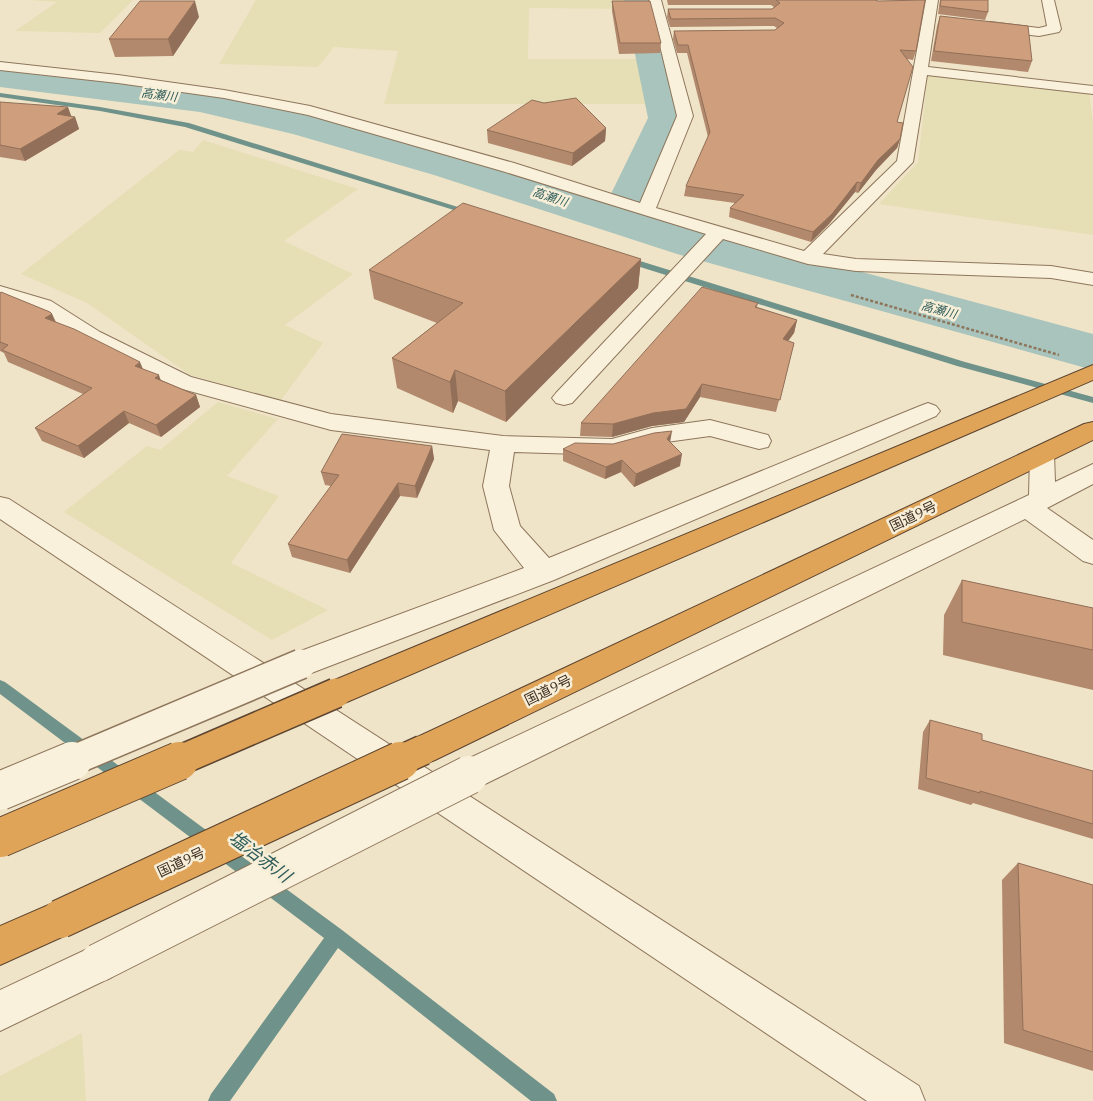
<svg xmlns="http://www.w3.org/2000/svg" width="1093" height="1101" font-family="'IBM Plex Serif','Noto Sans JP',serif">
<style>
.farmland{fill:#e6deb5}
.lines{fill:none;stroke-linecap:round;stroke-linejoin:round}
.stream{fill:#6f938a;fill-rule:evenodd}
.river{fill:#a9c4bc;fill-rule:evenodd}
.minor-casing{stroke:#8d765c;stroke-width:2}
.highway-casing{stroke:#5b4430;stroke-width:2}
.path{stroke:#8d765c;stroke-width:2.5;stroke-dasharray:3 2;stroke-linecap:butt}
.minor{fill:#faf1dc;fill-rule:evenodd}
.highway{fill:#e0a458;fill-rule:evenodd}
.minor-bridge-far1-casing{stroke:#8d765c;stroke-width:32;stroke-linecap:butt}
.minor-bridge-casing{stroke:#8d765c;stroke-width:40;stroke-linecap:butt}
.highway-bridge-far1-casing{stroke:#5b4430;stroke-width:32;stroke-linecap:butt}
.highway-bridge-casing{stroke:#5b4430;stroke-width:40;stroke-linecap:butt}
.minor-bridge-far1{stroke:#faf1dc;stroke-width:29}
.minor-bridge{stroke:#faf1dc;stroke-width:38}
.highway-bridge-far1{stroke:#e0a458;stroke-width:29}
.highway-bridge{stroke:#e0a458;stroke-width:38}
.wall{fill:#b2896c}
.shaded-wall{fill:#916f58}
.building{fill:#cf9f7d;stroke:#916f58}
.labels{text-anchor:middle;stroke-width:5;stroke-linejoin:round;paint-order:stroke}
.far-water-label{font-size:12px;font-style:italic;fill:#2f5d5a;stroke:#f7eed8}
.street-label{font-size:14px;fill:#3d2e20;stroke:#f7eed8}
.near-water-label{font-size:18px;font-style:italic;fill:#2f5d5a;stroke:#f7eed8}
</style>
<rect width="100%" height="100%" fill="#f0e4c8"/>
<g class="farmland">
<polygon points="29,0 133,0 100,33 15,31 57,2"/>
<polygon points="256,0 639,0 641,9 529,8 528,59 650,59 658,104 384,104 398,51 334,47 318,67 219,64"/>
<polygon points="928,74 1089,93 1093,121 1093,235 879,204 918,162"/>
<polygon points="203,140 358,189 284,241 353,274 285,325 323,343 281,400 190,375 87,303 21,274 179,150 193,152"/>
<polygon points="218,402 278,419 227,476 279,496 231,563 328,610 272,640 64,512 147,446 160,450"/>
<polygon points="82,1033 86,1101 0,1101 0,1076"/>
</g>
<g class="lines">
<g class="stream">
<polygon points="0,93 100,107 189,123 477,213 470,215 185,127 100,111 0,97"/>
<polygon points="624,256 965,362 1093,397 1093,403 957,366 621,261 621,257"/>
<polygon points="0,680 5,682 342,930 554,1094 557,1101 531,1101 338,948 230,1101 208,1101 211,1094 324,938 0,694"/>
</g>
<polygon class="river" points="624,0 658,0 690,118 651,213 713,232 1093,334 1093,370 677,254 434,175 293,134 200,112 0,87 0,63 200,88 319,115 466,155 608,200 648,118"/>
<g class="minor-casing">
<g id="minor">
<polygon points="649,0 661,0 693,116 656,208 804,251 897,161 926,0 938,0 928,67 1093,86 1093,94 927,75 913,162 823,254 856,259 1051,266 1093,273 1093,285 1051,278 856,271 808,264 723,239 572,403 564,405 556,403 552,398 556,393 706,234 502,171 308,115 224,98 118,83 0,70 0,62 118,75 224,90 310,106 514,163 640,203 677,116"/>
<polygon points="1042,0 1054,0 1061,29 1059,32 1039,36 990,30 983,26 990,22 1039,28 1047,26"/>
<polygon points="0,286 51,301 100,332 191,377 331,414 503,436 612,439 652,428 710,420 768,435 771,441 768,447 759,449 710,436 652,444 612,455 514,452 509,486 520,526 549,558 920,406 928,403 936,406 940,411 936,416 554,580 301,677 290,673 286,664 290,655 524,568 494,530 483,486 490,450 331,430 175,387 84,342 37,309 0,298"/>
<polygon points="1042,446 1051,448 1054,454 1055,482 1093,464 1093,484 1047,508 1093,540 1093,564 1083,561 1025,519 481,786 469,790 457,786 452,775 457,764 1029,495 1030,454 1033,448"/>
<polygon points="0,497 9,499 919,1086 925,1101 867,1101 0,519"/>
<polygon points="98,944 112,949 117,963 112,977 0,1031 0,990"/>
</g>
</g>
<g class="highway-casing">
<g id="highway">
<polygon points="1093,365 1093,380 347,702 336,706 325,702 320,693 325,684"/>
<polygon points="1093,422 1093,440 435,760 423,765 411,760 407,750 411,740 1084,424"/>
<polygon points="60,900 73,906 79,919 73,932 0,965 0,926"/>
</g>
</g>
<polyline class="path" points="851,295 1059,355"/>
<use href="#minor" class="minor"/>
<use href="#highway" class="highway"/>
<g class="minor-bridge-far1-casing">
<polyline id="minor-bridge-far1" points="69,762 301,664"/>
</g>
<g class="minor-bridge-casing">
<g id="minor-bridge">
<polyline points="0,791 72,761"/>
<polyline points="98,963 469,775"/>
</g>
</g>
<g class="highway-bridge-far1-casing">
<g id="highway-bridge-far1">
<polyline points="176,762 336,693"/>
<polyline points="397,762 423,750"/>
</g>
</g>
<g class="highway-bridge-casing">
<g id="highway-bridge">
<polyline points="0,838 179,761"/>
<polyline points="60,919 400,761"/>
</g>
</g>
<use href="#minor-bridge-far1" class="minor-bridge-far1"/>
<use href="#minor-bridge" class="minor-bridge"/>
<use href="#highway-bridge-far1" class="highway-bridge-far1"/>
<use href="#highway-bridge" class="highway-bridge"/>
</g>
<g class="wall">
<polygon points="667,0 875,0 916,51 913,60 907,59 897,122 900,139 897,148 876,170 858,193 855,192 829,224 811,242 729,217 730,208 735,203 684,196 686,186 708,137 687,53 677,53 673,39 674,31 775,30 777,28 774,26 670,27 667,17 668,9 772,9 774,7 771,5 668,5"/>
<polygon points="940,0 988,0 988,12 985,20 938,14"/>
<polygon points="612,1 661,43 660,53 619,54 612,11"/>
<polygon points="940,16 1032,61 1028,72 931,61 937,26"/>
<polygon points="199,17 173,56 115,57 109,39"/>
<polygon points="0,102 75,117 79,129 25,161 0,157"/>
<polygon points="606,128 605,141 572,166 488,143 487,130"/>
<polygon points="641,259 638,288 506,422 458,401 453,413 397,388 392,358 437,323 374,299 369,270"/>
<polygon points="0,293 52,314 56,322 143,369 161,380 196,395 200,407 161,437 129,423 84,458 42,441 35,428 83,394 8,362 4,353 0,351"/>
<polygon points="758,303 757,307 797,320 794,333 788,341 794,343 776,412 700,397 684,422 652,426 612,437 580,436 581,423"/>
<polygon points="670,442 680,466 634,487 621,472 605,479 563,461 563,449 613,444"/>
<polygon points="432,446 434,459 417,498 400,496 350,573 292,557 288,544 331,486 325,485 321,472"/>
<polygon points="962,580 1093,608 1093,690 943,655 944,615"/>
<polygon points="930,720 982,740 1093,771 1093,839 973,803 971,805 918,789 923,732"/>
<polygon points="1018,863 1093,885 1093,1071 1004,1043 1002,880"/>
</g>
<g class="shaded-wall">
<polygon points="195,1 199,17 173,56 168,39"/>
<polygon points="68,107 72,118 75,117 79,129 25,161 20,149 57,114"/>
<polygon points="606,128 605,141 572,166 573,153"/>
<polygon points="900,139 897,148 876,170 858,193 861,183 878,160"/>
<polygon points="857,182 855,192 829,224 811,242 813,232"/>
<polygon points="641,259 638,288 506,422 505,391"/>
<polygon points="52,314 57,326 45,318"/>
<polygon points="797,320 794,333 780,352 783,339"/>
<polygon points="140,362 145,374 135,366"/>
<polygon points="455,370 458,401 453,413 450,382"/>
<polygon points="159,375 163,387 155,378"/>
<polygon points="702,384 700,397 684,422 652,426 612,437 613,424 653,413"/>
<polygon points="196,395 200,407 161,437 156,425"/>
<polygon points="124,411 129,423 84,458 78,446"/>
<polygon points="672,431 670,443 667,439"/>
<polygon points="432,446 434,459 417,498 415,486"/>
<polygon points="682,454 680,466 634,487 636,474"/>
<polygon points="622,460 621,472 605,479 606,467"/>
<polygon points="398,483 400,496 350,573 347,560"/>
</g>
<g class="building">
<polygon points="776,0 875,0 878,1 925,0 916,51 900,50 913,67 897,122 903,123 900,139 878,160 861,183 857,182 832,214 813,232 730,208 744,195 686,186 710,132 688,45 678,45 674,31 775,30 784,23 775,18 671,19 668,9 772,9 780,3"/>
<polygon points="941,0 988,0 988,12 940,6"/>
<polygon points="140,1 195,1 168,39 109,39"/>
<polygon points="612,1 650,1 661,43 620,43"/>
<polygon points="940,16 1028,26 1032,61 934,51"/>
<polygon points="576,98 606,128 573,153 487,130 532,100 544,103"/>
<polygon points="0,102 68,107 57,114 75,117 20,149 0,145"/>
<polygon points="463,203 641,259 505,391 455,370 450,382 392,358 463,303 369,270"/>
<polygon points="702,287 758,303 755,307 797,320 783,339 794,343 780,400 702,384 686,409 653,413 613,424 581,423"/>
<polygon points="1,292 50,312 52,314 45,318 74,329 140,362 135,366 159,375 155,378 196,395 156,425 124,411 78,446 35,428 92,388 2,350 8,345 0,342 0,293"/>
<polygon points="672,431 667,439 682,454 636,474 622,460 606,467 563,449 575,443 613,444 654,433"/>
<polygon points="342,434 432,446 415,486 398,483 347,560 288,544 339,475 321,472"/>
<polygon points="962,580 1093,608 1093,650 962,622"/>
<polygon points="930,720 982,734 982,740 1093,771 1093,824 980,791 980,793 926,778"/>
<polygon points="1018,863 1093,885 1093,1052 1023,1030"/>
</g>
<g class="labels">
<g class="far-water-label">
<text transform="translate(159 95) rotate(7)" y="4">高瀬川</text>
<text transform="translate(550 197) rotate(18)" y="4">高瀬川</text>
<text transform="translate(939 310) rotate(15)" y="4">高瀬川</text>
</g>
<g class="street-label">
<text transform="translate(913 516) rotate(-26)" y="5">国道9号</text>
<text transform="translate(548 690) rotate(-26)" y="5">国道9号</text>
<text transform="translate(181 862) rotate(-25)" y="5">国道9号</text>
</g>
<g class="near-water-label">
<text transform="translate(260 857) rotate(37)" y="6">塩冶赤川</text>
</g>
</g>
</svg>
